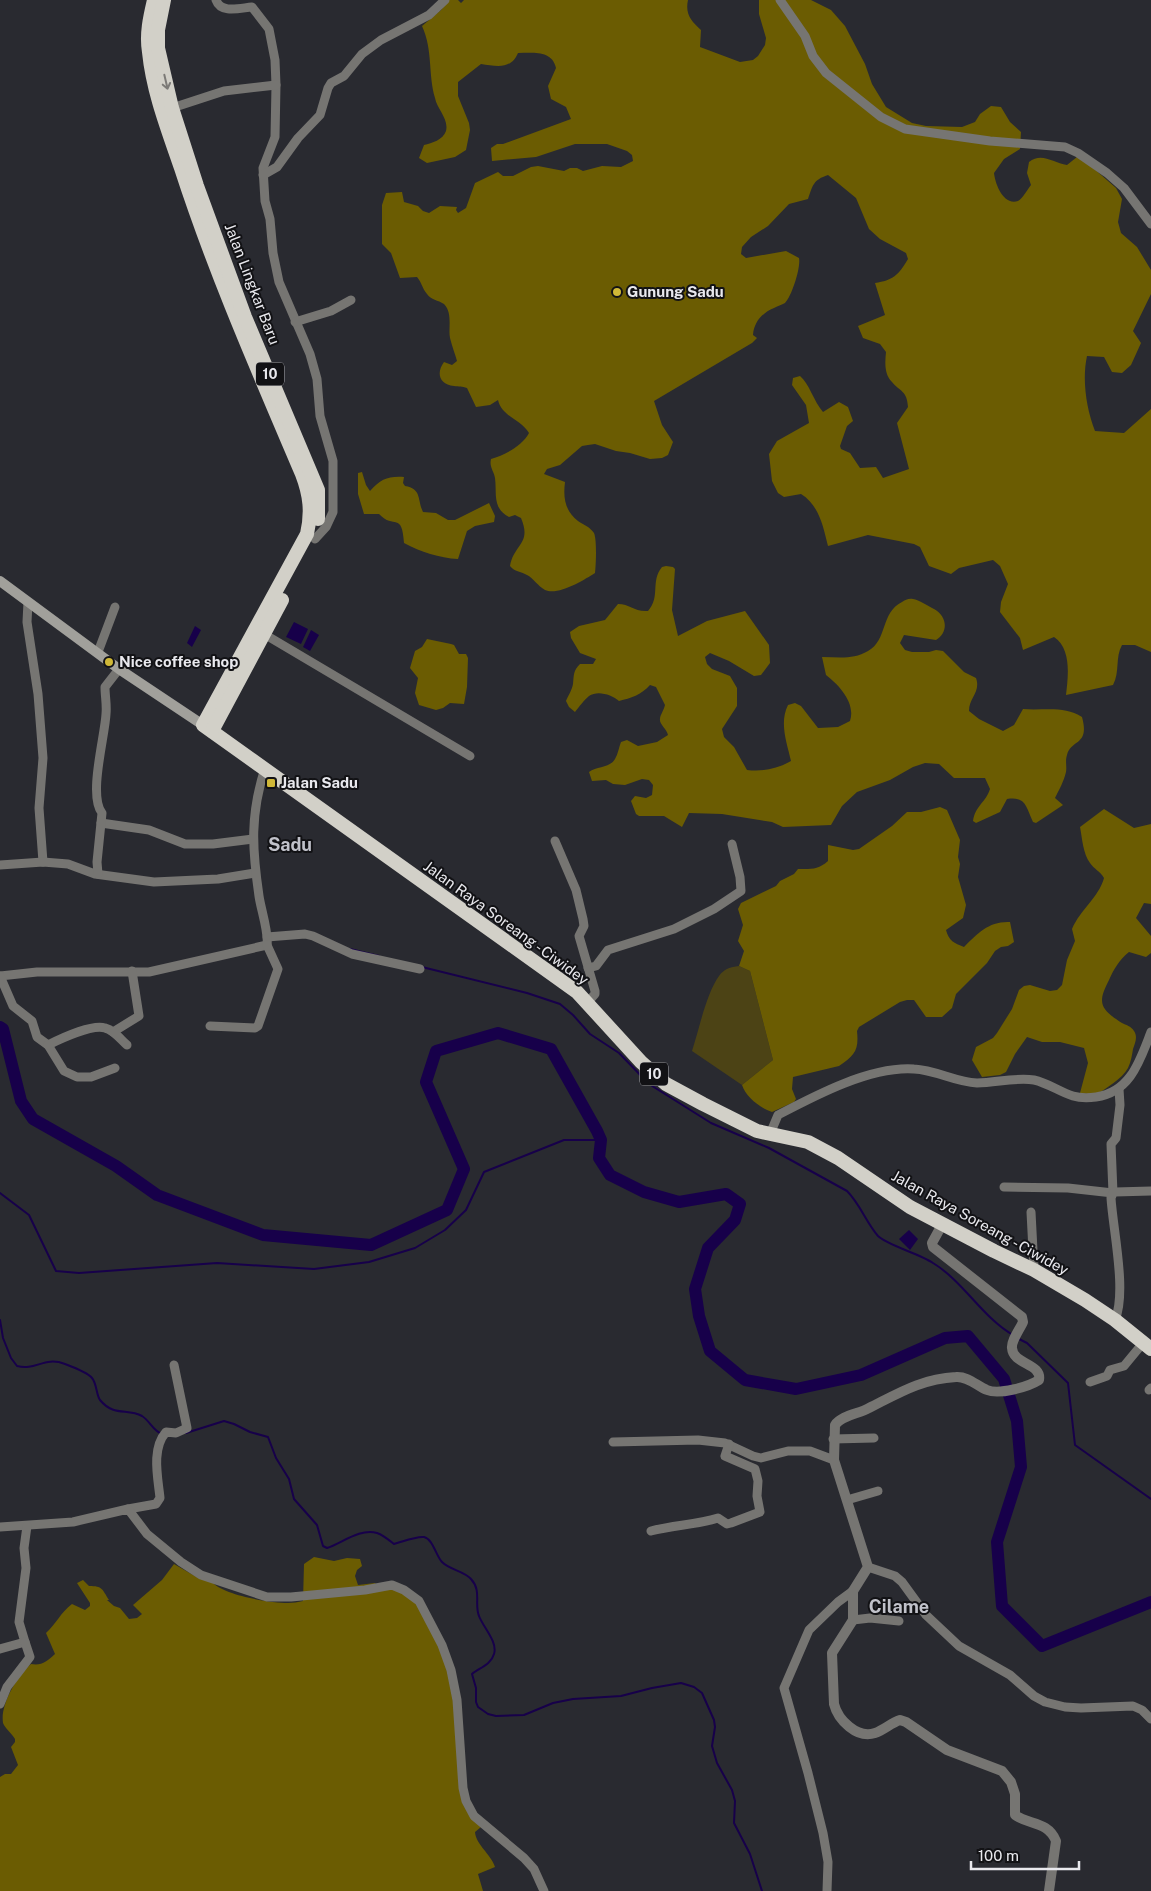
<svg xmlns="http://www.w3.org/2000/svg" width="1151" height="1891" font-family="'Public Sans',sans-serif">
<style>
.green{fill:#4c4315}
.forest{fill:#6b5c02}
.water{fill:#17004a}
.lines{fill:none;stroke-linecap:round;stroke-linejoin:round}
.stream{stroke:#17004a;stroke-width:2}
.river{stroke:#17004a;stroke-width:12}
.minor{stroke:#767572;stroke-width:9}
.tertiary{stroke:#767572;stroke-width:10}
.secondary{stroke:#a1a09b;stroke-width:10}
.trunk{stroke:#d2d0c8;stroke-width:14}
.oneway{stroke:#7c7a77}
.poi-dot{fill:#d0b837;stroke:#121215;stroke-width:2}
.labels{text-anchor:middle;stroke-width:4;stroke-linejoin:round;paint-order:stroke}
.shield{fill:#121215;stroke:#a8a8ad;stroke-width:1}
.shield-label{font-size:14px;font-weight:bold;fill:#e9e9ee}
.street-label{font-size:15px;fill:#e9e9ee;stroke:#121215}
.poi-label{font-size:15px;font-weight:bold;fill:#e9e9ee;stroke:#121215;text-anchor:start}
.quarter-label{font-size:18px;font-weight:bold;fill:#c1c2ca;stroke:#121215}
</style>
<rect width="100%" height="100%" fill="#292a30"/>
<path class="green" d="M739,966l11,5 23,89 -31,25 -50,-34c7,-21 14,-57 27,-75 5,-7 11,-9 20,-10z"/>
<g class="forest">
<path d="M449,0h9l3,3 3,-3h224c-3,14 3,21 13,30l-1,17 40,15 13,-2 5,-4 7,-11 1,-7 -7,-24v-14h52l20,10 14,16 20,38 7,20 14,23 26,16 14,3 36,1 13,-5 5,-8 11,-8 10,1 9,15 11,10 -1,17 -16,10 -10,14c1,10 9,33 24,28 5,-3 9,-11 13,-16l-4,-12 2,-11c13,-10 24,1 38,3l10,-8 15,10 24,21 6,11 -4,23 3,11 16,14 14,23v24l-18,37 8,12 -10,22 -9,8 -10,-1 -8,-15 -17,-1c-5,23 -1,52 8,75l29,2 27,-24v243l-16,-7h-13c-7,12 -2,27 -9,40l-47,10c2,-18 6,-46 -12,-58l-31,13 -3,-12 -20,-26 1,-10 7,-18 -8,-18 -7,-6 -34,8 -8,6 -22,-8 -9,-19 -6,-3 -46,-9 -40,11c-5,-20 -9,-41 -27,-52l-17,3 -6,-4 -6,-12 -3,-27 8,-13 32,-18 -3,-18 -14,-20 1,-7 7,-2c9,7 14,26 23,36l16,-10 9,5 5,14 -6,5 -7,20 1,3 9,4 10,15 16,-1 7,11 26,-9 -12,-46 11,-16c-1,-17 -8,-15 -16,-25 -8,-8 -7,-20 -6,-30l-6,-8 -17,-6 -5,-12 27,-11 -10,-32c18,-3 23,-7 33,-24l-2,-6 -26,-14 -11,-10 -13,-31 -28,-23c-15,5 -15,10 -20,24l-19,5 -21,22 -17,11 -9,10 -1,7 5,4 40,-7 13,7c2,9 -7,38 -14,45 -3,2 -8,3 -11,5 -12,5 -20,14 -21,27l4,3 -5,5 -98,58 8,24 11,17 -5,13 -6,3 -12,1 -20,-6 -14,-2 -21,-7 -7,1 -6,1 -22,19 -13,4 -3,5 21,8c-2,16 0,29 13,39 6,4 12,6 16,12 3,7 2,32 1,40 -11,7 -37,23 -50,17 -7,-4 -12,-12 -18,-15 -7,-4 -12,-3 -17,-9 4,-22 22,-22 11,-48l-6,-3 -6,2c-17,-9 -12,-23 -14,-39 -1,-7 -6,-11 -4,-19 14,-4 31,-13 38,-26 -8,-14 -27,-16 -31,-33l-8,5 -14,2 -9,-19c-5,-2 -8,-1 -13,-2 -15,-2 -18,-13 -10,-24l8,3 5,-4c-2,-7 -5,-15 -7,-23 -2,-9 3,-25 -6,-34 -6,-4 -13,-4 -17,-10 -5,-6 -5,-11 -10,-17l-17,1 -9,-25 -9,-9v-39l4,-12 16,-1 2,10 14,4 5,5 6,2 11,-7 17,1 -1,3 2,3 8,-5 9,-25 23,-11 5,4h10l18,-9 7,-1 26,5 6,-3h7l6,3 19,-5 19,1 12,-6 -1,-6 -5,-4 -20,-7h-32l-39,13 -44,4 -1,-13 6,-4h6l68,-25 -5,-12 -15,-8 -3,-13 8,-18c-4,-18 -23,-15 -38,-15 -7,17 -22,13 -37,11l-23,18v14l11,27 1,7 -4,20 -11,7 -28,6 -8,-5 5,-13c8,-2 19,-5 22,-14 3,-12 -9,-22 -11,-33 -7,-24 -2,-48 -13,-72l19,-16z"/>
<path d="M362,472l4,13 4,6c11,-12 18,-15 34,-14l-1,6 2,3c17,3 12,13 18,26l13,1 12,7h7l34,-17 6,13 -1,6 -19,4 -8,5 -9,28c-19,-1 -37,-7 -54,-16 -2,-32 -10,-13 -25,-29h-15l-6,-20v-21z"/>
<path d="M666,566l7,1 2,2 -3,41 6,26 29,-15 38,-10 24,34 1,18 -9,12 -7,1 -25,-15 -19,-8 -5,4 2,7 5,5 18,7 7,12v18l-15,23 2,8 10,10 13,23c15,2 30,-1 44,-9 -4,-18 -12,-38 -3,-56l7,-2 6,3 17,22 20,-1 12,-6c6,-18 -11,-36 -24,-46l-4,-18c16,0 31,3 46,-6 20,-11 12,-38 34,-49 3,-2 7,-4 11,-3 6,1 15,7 21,10 13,7 15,23 2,31l-32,-5 -4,8 5,7 7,2h17l7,-2 7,1 21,21 12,6c5,14 -7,20 -7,33l10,8 24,12 11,-6 9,-16c20,2 41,-4 59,8 8,29 -11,22 -15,38 -2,6 0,11 -1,17 -2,9 -7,18 -11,26l8,7 -27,18 -3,-1c-7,-15 -7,-26 -26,-23l-7,13 -24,11 -3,-2c2,-15 13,-19 17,-32l-5,-11h-31l-15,-14 -14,-1 -12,4 -23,13 -33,12 -15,14 -11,19 -48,2 -11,-5 -50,-8 -33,-1 -7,14 -18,-11h-25l-3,-2 -5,-13 4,-5 11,2 6,-3 1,-10 -4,-5 -7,-1 -17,6 -12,-1 -7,-4 -14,1 -3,-9c8,-6 21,-4 26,-13 3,-5 4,-12 6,-17l6,-2 11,6 19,-4 11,-7c-1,-6 -9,-11 -8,-16 0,-4 4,-9 5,-14l-9,-18 -6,-2c-9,10 -19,13 -31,16 -7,-6 -21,-11 -30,-5 -5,4 -10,11 -14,16l-6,-5 -3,-6c2,-5 6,-11 7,-17 1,-9 0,-13 7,-20h13l3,-5 -16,-6 -9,-15 -1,-6 9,-6 26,-6 13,-16c12,0 16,8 30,7 13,-15 2,-29 14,-44z"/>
<polygon points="427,639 451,644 454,645 459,654 466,654 468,658 467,687 464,704 450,703 443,708 436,710 419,705 415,693 418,678 410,668 415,651 422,647"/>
<path d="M940,807l7,3 13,30 -2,17 2,7 -2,13 8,28 -3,13 -17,12c3,11 8,13 18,17 14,-14 25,-26 46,-25l4,20 -6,4 -7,1 -6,4 -8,12 -31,31 -4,14 -10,9h-16l-12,-17h-7l-7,2 -41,25 -2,4c2,19 -2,24 -18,35l-46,11 -1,12 4,10 -2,3 -22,10c-12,-4 -26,-15 -30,-27l31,-25 -23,-89 -11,-5 5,-15 -6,-10 5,-16 -5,-16 3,-6 35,-17 4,-5 14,-7 4,-5c13,0 20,1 30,-8v-16l25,5 6,-1 33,-23 15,-14h14z"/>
<path d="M1104,809l30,19 17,-4v80l-7,-1 -8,15 15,18v17l-5,4 -17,-5c-10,8 -15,17 -20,28 -12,23 -9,29 13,43 4,2 9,3 12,8 4,6 1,12 -1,18 -1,6 -2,13 -5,19 -6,11 -22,20 -32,27l-16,-2 8,-30 -4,-15 -24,-6h-18l-15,-5 -12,17 -9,18 -6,3 -18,2 -10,-17 4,-13 17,-9 4,-5 15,-24 7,-19 5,-4 6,-1 20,6 7,-1 5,-5 5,-25 8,-19 -3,-12c8,-19 27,-32 32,-51 -4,-7 -10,-9 -14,-15 -7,-9 -8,-26 -10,-36z"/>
<path d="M314,1557l20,4 13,-3 13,1 2,7 -5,4 -2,6 3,9 17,-2 5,6 12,-1 26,14 22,44 12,40 9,103 20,38 -6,5c1,13 16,22 20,35l-17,7 5,17h-483v-114l5,-3h6l7,-9 -7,-18 4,-5v-3c-3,-5 -10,-11 -12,-16 -3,-19 15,-48 28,-59 11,2 16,-3 24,-10l-9,-21c10,-9 15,-21 26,-29l13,6 5,-4v-3l-13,-20 6,-3 6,6c14,0 13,3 20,14h-2l7,6 6,2 9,11 8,-1 5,-4 -9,-9 29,-25 12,-16 26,15 11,2c11,14 58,22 77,22 5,0 10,-1 15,-2l1,-37z"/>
</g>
<g class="water">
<polygon points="294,622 308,629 301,644 286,637"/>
<polygon points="195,626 201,630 192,647 187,643"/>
<polygon points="311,630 319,635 310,651 303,647"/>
<polygon points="909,1230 918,1239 910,1250 899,1239"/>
</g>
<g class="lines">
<g class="stream">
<polyline points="350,949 379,956"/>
<path d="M422,967l105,26 33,11 13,11 17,19 29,19 30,31 62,39 58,25 78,43c13,13 19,31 31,45 9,9 42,18 55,27 31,19 49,54 80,72"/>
<polyline points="0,1193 29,1215 56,1271 79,1273 217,1263 314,1269 369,1262 415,1248 445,1230 466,1210 484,1172 564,1140 601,1140"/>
<path d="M0,1320l3,18 8,20 6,8c19,5 27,-10 48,-2 8,3 22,8 27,14 5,6 4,16 8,22 14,17 27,8 42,16 8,5 11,15 20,18"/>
<polyline points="1019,1339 1027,1343 1068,1383 1075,1445 1151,1499"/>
<path d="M186,1433l38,-12 10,3 16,8 18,5 8,21 13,21 5,20 23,26 6,21 4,2c15,-5 33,-20 50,-15 6,2 12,7 17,11 8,-2 22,-8 30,-7 9,2 12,19 18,25 8,8 22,9 29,17 11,12 3,25 8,37 4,11 19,26 15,38 -3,11 -15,14 -22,20l4,14v14l2,5 10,7 8,2 28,-1 29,-12 20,-4 48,-3 31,-8 29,-5 13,4 8,6 12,27 1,7 -3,19 5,17 15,27 3,11 -1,22 16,31 12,37"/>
</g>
<polyline class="river" points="0,1027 3,1029 21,1101 33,1119 116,1166 157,1195 263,1235 371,1245 447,1210 464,1169 426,1082 436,1051 498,1033 551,1049 597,1131 601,1140 599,1158 610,1175 644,1192 679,1202 726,1194 740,1204 735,1220 708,1248 695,1289 699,1316 710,1351 745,1380 796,1389 861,1375 945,1338 968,1336 1004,1379 1017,1421 1021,1467 997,1542 1002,1606 1042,1646 1151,1602"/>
<g class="minor">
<path d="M216,0c5,14 24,8 36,7l17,22 6,31 1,25 -1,52 -12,31 2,33 5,18 3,34 6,29 31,72 7,25 3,37 13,45v51l-7,15 -11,12"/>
<polyline points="780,0 805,36 813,56 826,73 881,117 905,129 990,141 1065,147 1078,153 1107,173 1124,188 1151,224"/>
<polyline points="172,108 224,91 276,85"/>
<polyline points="263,175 277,167 298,138 320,115 328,88 331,83 344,76 362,54 381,40 429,15 445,0"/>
<polyline points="295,322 331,311 351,300"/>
<polyline points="28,602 27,622 38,694 43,758 39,808 43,862"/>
<polyline points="264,634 470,756"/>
<polyline points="98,652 115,607"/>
<polyline points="101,823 149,830 185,844 213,844 253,839"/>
<polyline points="555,841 576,890 583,919 584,926 579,936 595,991 595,994 587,1003"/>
<polyline points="0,865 43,862 68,864 95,874 154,882 218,879 255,873"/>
<path d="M98,874l-1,-12 5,-49c-14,-17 3,-77 4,-99 1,-9 -1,-18 -1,-27l14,-18"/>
<polyline points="267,937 305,934 313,936 352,954 420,969"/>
<polyline points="588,968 596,966 608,950 674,929 714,909 741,891 740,877 732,844"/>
<path d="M0,976l37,-4h112l118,-27c2,-12 -6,-35 -8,-49 -7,-48 -9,-81 6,-128"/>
<polyline points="0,976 13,1006 32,1021 37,1037 48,1045 64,1071 77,1077 91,1077 115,1068"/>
<polyline points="210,1026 255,1028 258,1026 278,969 267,945"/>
<polyline points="113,1032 139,1016 132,971"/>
<path d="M48,1045c12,-6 44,-21 57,-17 9,2 15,11 22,17"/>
<path d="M770,1134l8,-19c38,-20 93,-49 136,-46 22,1 41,13 63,14 19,0 38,-6 57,-3 14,3 26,12 39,16 7,2 15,2 23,1 35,-5 44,-37 55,-65"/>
<polyline points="1004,1187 1068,1188 1113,1193 1111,1144 1116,1138 1120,1105 1119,1089"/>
<polyline points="1031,1212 1034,1270"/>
<path d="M1115,1320c12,-28 -2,-90 -4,-122l2,-5 2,-1 36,-1"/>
<polyline points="1090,1382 1107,1376 1110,1370 1124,1366 1143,1343"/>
<polyline points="1149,1390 1151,1388"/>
<polyline points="833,1439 874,1438"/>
<polyline points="613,1442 698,1440 725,1443 753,1456 761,1458 788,1451 810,1451 834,1460"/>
<polyline points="847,1500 878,1491"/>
<path d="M128,1509l28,-5 4,-6c-2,-20 -9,-49 6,-66l10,1 11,-5 -13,-63"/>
<polyline points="0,1527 73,1522 128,1509 147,1534 181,1562 201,1575 267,1597 291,1597 365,1590 392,1585 404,1590 419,1601 442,1645 451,1670 457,1700 463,1788 466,1801 474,1816 524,1858 534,1869 544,1891"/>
<path d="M651,1531c22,-6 45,-6 67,-13l9,6 4,-1 29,-11 -3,-16 1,-15 -3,-12 -30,-13 4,-12"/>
<polyline points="868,1567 895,1576 902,1582 926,1615 959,1646 1010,1675 1034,1696 1045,1702 1065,1707 1081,1708 1133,1706 1142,1710 1151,1719"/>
<polyline points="853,1620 870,1618 899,1621"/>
<polyline points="0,1649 25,1642 19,1622 26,1568 24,1548 27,1526"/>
<polyline points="0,1704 7,1687 30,1657 25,1642"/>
<polyline points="827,1891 828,1862 823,1833 808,1773 784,1688 809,1630 838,1602 853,1591"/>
</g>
<path class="tertiary" d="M943,1223l-11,20 1,4 89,70 1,5c-3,7 -12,19 -11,26 1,17 30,15 27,32 -11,7 -40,15 -52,10 -10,-4 -19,-14 -31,-13 -35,2 -57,16 -87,31 -10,6 -27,7 -34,17l-1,35 34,107 -15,24v29l-21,33 2,51c4,16 23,35 41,29 9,-3 16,-10 25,-13l6,2 41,28 55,21 9,11 4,12v21c14,10 33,6 41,26l-7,50"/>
<polyline class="secondary" points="0,581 119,669 203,725"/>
<g class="trunk">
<path d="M154,0c-4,17 -8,34 -5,52 4,40 19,78 32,116 34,105 78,205 121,306 8,21 10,38 5,60l-104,191 374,267 64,70 25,22 37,20 54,27 51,11 30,16 72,49 84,44 40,19 51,30 30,20 36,29"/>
<polyline points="164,0 158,30 158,48 172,108 197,186 245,317 318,490 318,519"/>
<polyline points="212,731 282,600"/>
</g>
</g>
<defs><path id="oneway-shaft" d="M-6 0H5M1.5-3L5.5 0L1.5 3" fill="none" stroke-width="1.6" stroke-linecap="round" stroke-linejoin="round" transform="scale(1.25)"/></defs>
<use class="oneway" href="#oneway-shaft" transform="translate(166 82) rotate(77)"/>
<g class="poi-dot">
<circle cx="617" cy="292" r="5"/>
<circle cx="109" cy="662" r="5"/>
<rect x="266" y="778" width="10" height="10" rx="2.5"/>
</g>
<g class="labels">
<g class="shield">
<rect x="256" y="362.5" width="28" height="23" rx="4"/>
<rect x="640" y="1062.5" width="28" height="23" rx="4"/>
</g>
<g class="shield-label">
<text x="270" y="379">10</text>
<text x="654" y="1079">10</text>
</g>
<g class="street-label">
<text transform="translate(252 284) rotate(69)" y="5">Jalan Lingkar Baru</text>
<text transform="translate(506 923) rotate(36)" y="5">Jalan Raya Soreang - Ciwidey</text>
<text transform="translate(980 1223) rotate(29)" y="5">Jalan Raya Soreang - Ciwidey</text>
</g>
<g class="poi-label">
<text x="627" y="297">Gunung Sadu</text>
<text x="119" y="667">Nice coffee shop</text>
<text x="281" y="788">Jalan Sadu</text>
</g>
<g class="quarter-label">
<text x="290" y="851">Sadu</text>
<text x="899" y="1613">Cilame</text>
</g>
</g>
<path d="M971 1861v8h108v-8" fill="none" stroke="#e9e9ee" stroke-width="2.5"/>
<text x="978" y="1861" font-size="15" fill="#e9e9ee" stroke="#121215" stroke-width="4" paint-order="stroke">100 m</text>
</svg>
